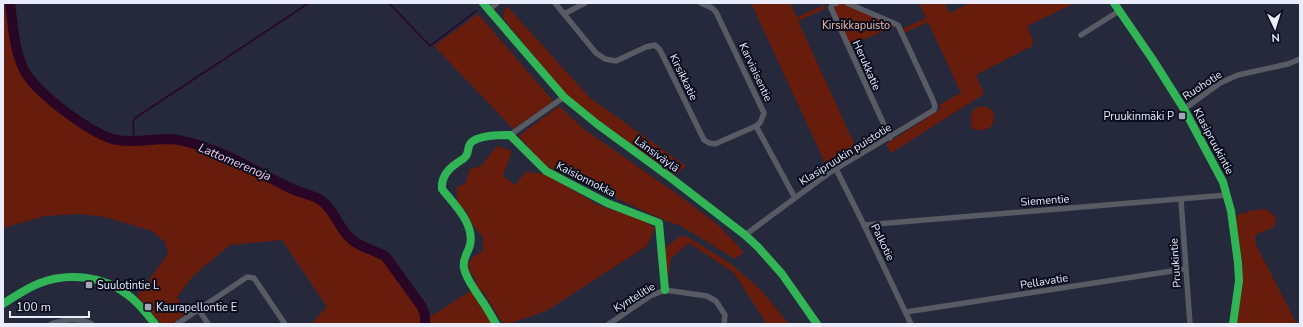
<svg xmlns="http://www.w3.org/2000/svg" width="1303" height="327" font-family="'Nunito Sans',sans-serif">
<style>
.green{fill:#681c0c}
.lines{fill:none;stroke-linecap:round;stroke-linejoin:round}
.stream{stroke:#290626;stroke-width:1.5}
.river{stroke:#290626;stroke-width:10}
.street{stroke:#595b64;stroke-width:5.5}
.fast{stroke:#30b455;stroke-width:8}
.poi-dot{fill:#a4a7b8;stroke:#0a0d1d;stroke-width:1.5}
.labels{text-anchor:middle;stroke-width:4;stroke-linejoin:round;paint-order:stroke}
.park-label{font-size:11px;fill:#f3bdb0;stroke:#0a0d1d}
.street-label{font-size:11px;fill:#e8ecfb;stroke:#0a0d1d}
.poi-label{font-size:11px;fill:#e8ecfb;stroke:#0a0d1d;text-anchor:start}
.water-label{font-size:12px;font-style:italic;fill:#facef0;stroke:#0a0d1d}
</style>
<rect width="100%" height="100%" fill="#26283c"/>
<g class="green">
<path d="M3,3h1c3,16 4,36 10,51 10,31 32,48 58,65 16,11 31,21 49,25l46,-2 30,6 19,6 78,39 16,5 13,8 10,12 14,20 10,8 21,9 12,9 32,48v12h-111l16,-17 -45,-67 -52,5 -37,31 -16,21 10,16 -16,11h-10l-24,-28 31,-42 -3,-12 -13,-11 -47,-14 -25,-3 -35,2 -42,12z"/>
<polygon points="751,3 790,3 797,17 824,5 825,9 798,21 858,152 856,154 831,168 827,167"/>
<polygon points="838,3 847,3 898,25 848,46 832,4"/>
<polygon points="919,3 945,3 949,13 970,3 1075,3 1027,26 1033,41 1032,46 976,75 984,94 891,153 886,144 941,109 939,105 961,93 928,22 904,33 902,29 926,18"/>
<polygon points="506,5 590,98 686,166 675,175 590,115 569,98 555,82 503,18"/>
<polygon points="478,14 553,101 513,129 434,46"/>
<polygon points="559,106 585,130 677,194 717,224 744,252 735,259 681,226 664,220 618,199 604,188 575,180 544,165 519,136"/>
<path d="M980,106c3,1 7,1 9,2 7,4 6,17 0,20 -5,3 -12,2 -17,1l-1,-11 2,-8z"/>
<polygon points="497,146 512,151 503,176 515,185 526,172 545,174 598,205 642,220 655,228 647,246 546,311 508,324 501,321 484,293 475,286 476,280 470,272 468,263 473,257 483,251 483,237 473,226 466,211 458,203 456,188 465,184 470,169 481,166"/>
<path d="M1265,209c6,3 16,10 8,18 -4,4 -12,4 -18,9l1,9 41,79h-61l6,-63 -6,-40 1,-6 17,-5z"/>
<polygon points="681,236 688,237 731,264 762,291 789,324 761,324 765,321 734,273 689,243 671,258 667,285 663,249"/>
<polygon points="472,290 494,324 429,324 430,317"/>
</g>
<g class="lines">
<g class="stream">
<polyline points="389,3 430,46 476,11"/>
<polyline points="134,140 133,123 135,118 309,3"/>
</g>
<path class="river" d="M10,3c3,22 4,45 13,65 10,23 70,68 94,72 17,3 35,-1 52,-1 18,1 47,12 63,19 19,10 37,20 56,29 11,6 24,7 34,14 13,10 17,28 29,38 10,9 24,11 35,18l36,50 3,8v9"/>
<g class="street">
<polyline points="555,3 596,53 605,59 616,61 646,47 655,45 660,50 704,140 709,143 715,144 756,126 760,123 764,113 716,12 712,8 701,3"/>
<polyline points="837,3 832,4 831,8 890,138"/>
<polyline points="489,10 497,3"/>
<polyline points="564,14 585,3"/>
<polyline points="1081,35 1119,11"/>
<polyline points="1184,109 1220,83 1238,75 1288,64 1300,59"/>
<polyline points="756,126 795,198"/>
<polyline points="510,135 564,97"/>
<polyline points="836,169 864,225 911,324"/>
<polyline points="1181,200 1190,324"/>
<polyline points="864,225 1227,195"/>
<polyline points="745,235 829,173 934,110 935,106 932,98 898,25 847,3"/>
<polyline points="199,310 208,324"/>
<polyline points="906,312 1185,269"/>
<path d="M51,324c13,-5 29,-6 41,0"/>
<polyline points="177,324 247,277 254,278 285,324"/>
<polyline points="609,324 650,296 665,290 707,296 716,301 725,315 724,324"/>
</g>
<g class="fast">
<polyline points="483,3 564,97 597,124 671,178 745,235 758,247 782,274 817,324"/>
<polyline points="1114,3 1153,60 1184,109 1223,182 1231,211 1238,263 1239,281 1233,324"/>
<path d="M3,304c12,-8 24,-16 37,-21 28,-11 64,-7 88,12 11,8 19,19 27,29"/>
<path d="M496,324c-5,-9 -10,-18 -16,-26 -6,-10 -14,-19 -16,-30 -2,-9 4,-15 6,-23 5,-21 -16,-41 -28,-56 -1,-11 6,-20 15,-26 2,-2 6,-3 8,-6 5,-4 1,-12 8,-16 10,-6 25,-6 37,-6l36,36 61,32 52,20 6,67"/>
</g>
</g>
<g class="poi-dot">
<rect x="1178" y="112" width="8" height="8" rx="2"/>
<rect x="85" y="281" width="8" height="8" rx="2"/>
<rect x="144" y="303" width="8" height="8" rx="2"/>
</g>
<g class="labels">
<g class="park-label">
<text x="856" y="29">Kirsikkapuisto</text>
</g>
<g class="street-label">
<text transform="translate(867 65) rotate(66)" y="4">Herukkatie</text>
<text transform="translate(756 72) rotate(65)" y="4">Karviaisentie</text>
<text transform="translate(684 77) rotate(64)" y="4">Kirsikkatie</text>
<text transform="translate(1202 85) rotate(-33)" y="4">Ruohotie</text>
<text transform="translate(1214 141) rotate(62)" y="4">Klasipruukintie</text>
<text transform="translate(657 154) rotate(36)" y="4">Länsiväylä</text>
<text transform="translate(845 154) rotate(-32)" y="4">Klasipruukin puistotie</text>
<text transform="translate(586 179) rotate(27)" y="4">Kaisionnokka</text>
<text transform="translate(1045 200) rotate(-4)" y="4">Siementie</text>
<text transform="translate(883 242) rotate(64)" y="4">Palkotie</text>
<text transform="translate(1175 263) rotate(-94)" y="4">Pruukintie</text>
<text transform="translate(1044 281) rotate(-9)" y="4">Pellavatie</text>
<text transform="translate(634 297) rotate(-31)" y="4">Kyntelitie</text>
</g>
<g class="poi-label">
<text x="1174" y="120" text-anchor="end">Pruukinmäki P</text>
<text x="97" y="289">Suulotintie L</text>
<text x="156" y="311">Kaurapellontie E</text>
</g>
<g class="water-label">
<text transform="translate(235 162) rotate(23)" y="4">Lattomerenoja</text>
</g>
</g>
<rect width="1303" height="327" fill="none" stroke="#e8ecfb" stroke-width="8"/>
<g transform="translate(1275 28) rotate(176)" stroke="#0a0d1d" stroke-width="3" paint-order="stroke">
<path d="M0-3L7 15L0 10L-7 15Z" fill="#e8ecfb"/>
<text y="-6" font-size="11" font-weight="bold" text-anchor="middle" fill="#e8ecfb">N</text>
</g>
<path d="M10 311v6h79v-6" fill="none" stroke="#e8ecfb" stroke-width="2"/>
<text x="16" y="311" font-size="12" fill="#e8ecfb" stroke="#0a0d1d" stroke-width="3" paint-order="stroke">100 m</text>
</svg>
